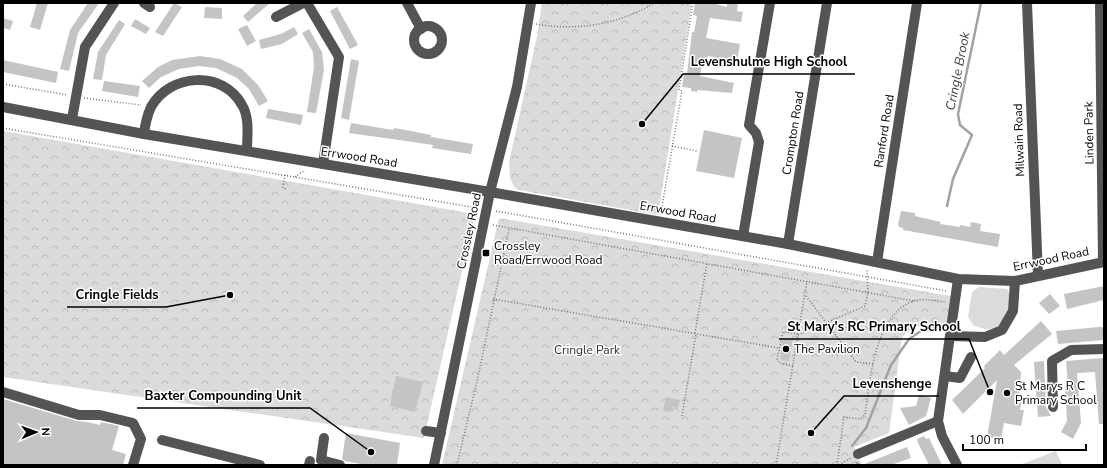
<svg xmlns="http://www.w3.org/2000/svg" width="1107" height="468" font-family="'Nunito Sans',sans-serif">
<style>
.green{fill:#dbdbdb}
.forest{fill:url(#forest-crowns)}
.lines{fill:none;stroke-linecap:round;stroke-linejoin:round}
.stream{stroke:#a2a2a2;stroke-width:2.5}
.building{fill:#c4c4c4}
.path{stroke:#767676;stroke-width:1.5;stroke-dasharray:1 2;stroke-linecap:butt}
.minor{stroke:#545454;stroke-width:10}
.poi-dot{fill:#000;stroke:#fff;stroke-width:1.5}
.labels{text-anchor:middle;stroke-width:3;stroke-linejoin:round;paint-order:stroke}
.street-label{font-size:12px;fill:#000;stroke:#fff}
.poi-label{font-size:12px;fill:#000;stroke:#fff;text-anchor:start}
.park-label{font-size:12px;fill:#323232;stroke:#fff}
.water-label{font-size:13px;font-style:italic;fill:#434343;stroke:#fff}
.leader{fill:none;stroke:#000;stroke-width:1.5}
.callout-dot{fill:#000;stroke:#fff;stroke-width:1.5}
.callout-label{font-size:13px;text-anchor:middle;font-weight:bold;fill:#000;stroke:#fff;stroke-width:3;stroke-linejoin:round;paint-order:stroke}
</style>
<defs>
<pattern id="forest-crowns" width="20" height="18" patternUnits="userSpaceOnUse"><rect width="20" height="18" fill="#dbdbdb"/><path d="M2 6a3 3 0 1 1 6 0M12 15a3 3 0 1 1 6 0" fill="none" stroke="#bababa"/></pattern>
</defs>
<rect width="100%" height="100%" fill="#fff"/>
<g class="green">
<path d="M979,287l28,2 5,10c-4,10 -8,29 -22,30 -4,1 -11,-2 -16,-3l-6,-9 4,-25z"/>
<polygon points="1056,451 1062,465 1022,465 1022,464"/>
</g>
<g class="forest">
<polygon points="542,3 692,3 658,215 519,190 514,187 510,178 509,162 537,36"/>
<polygon points="3,131 475,214 424,438 3,377"/>
<polygon points="499,218 951,296 948,329 915,326 902,337 889,433 854,447 862,465 442,465"/>
</g>
<g class="lines">
<g class="stream">
<polyline points="947,206 953,179 972,135 960,125 958,114 981,3"/>
<polyline points="852,446 866,428 891,365 909,339 934,322"/>
<polyline points="857,463 859,465"/>
</g>
</g>
<g class="building">
<polygon points="37,3 48,3 40,30 30,27"/>
<polygon points="88,3 99,3 78,33 69,71 60,69 70,30"/>
<polygon points="174,3 182,7 163,36 155,32"/>
<polygon points="257,3 270,3 248,22 243,16"/>
<polygon points="695,3 712,3 727,7 727,3 738,3 737,11 743,12 741,22 710,18 706,38 740,44 737,62 708,56 707,59 703,58 700,76 734,83 732,93 697,90 697,92 691,91 691,88 682,87 684,73 687,74 692,32 694,32 697,16 693,15"/>
<polygon points="205,7 222,8 222,19 204,18"/>
<polygon points="337,7 358,45 350,49 330,11"/>
<polygon points="3,18 13,21 10,30 3,28"/>
<polygon points="135,19 150,28 146,34 131,26"/>
<polygon points="119,20 125,24 106,55 102,80 93,79 98,52"/>
<polygon points="247,25 256,41 247,46 238,29"/>
<polygon points="294,27 298,34 282,44 261,49 259,40 281,34"/>
<polygon points="309,29 322,52 324,70 316,113 307,112 314,67 313,52 302,33"/>
<polygon points="200,56 220,59 242,69 258,85 268,101 259,106 249,89 237,78 216,68 199,66 179,69 161,77 149,88 142,81 158,67 172,60"/>
<polygon points="351,59 359,61 349,120 341,118"/>
<polygon points="3,60 58,72 56,83 3,72"/>
<polygon points="104,81 140,86 138,97 102,91"/>
<polygon points="268,109 303,115 301,125 266,118"/>
<polygon points="351,123 393,130 394,128 411,131 431,135 431,137 473,144 471,154 432,148 433,145 413,142 349,133"/>
<polygon points="704,130 742,138 734,178 696,171"/>
<polygon points="901,211 915,213 915,216 941,222 940,224 960,227 960,225 970,227 971,222 981,224 980,231 1000,234 998,247 903,230 903,228 899,227 898,224"/>
<polygon points="1104,286 1104,300 1067,309 1064,294"/>
<polygon points="1050,294 1060,306 1049,314 1039,303"/>
<polygon points="1041,321 1052,334 1014,365 1021,372 1019,398 1022,399 1020,410 1024,410 1021,426 1004,423 1001,439 987,437 997,380 963,414 952,400 985,368 984,366 1000,350 1004,355"/>
<polygon points="1099,327 1104,327 1104,340 1058,344 1056,331"/>
<polygon points="783,338 793,339 789,361 780,360"/>
<polygon points="1103,358 1104,424 1099,424 1095,372 1077,373 1081,423 1073,439 1061,432 1067,421 1065,384 1068,384 1066,361"/>
<polygon points="1044,361 1046,407 1051,416 1038,417 1034,362"/>
<polygon points="396,376 423,382 415,412 390,406"/>
<polygon points="919,395 931,398 926,416 909,425 900,408 916,406"/>
<polygon points="666,397 680,400 678,408 672,407 671,412 663,411"/>
<polygon points="3,399 77,421 87,422 100,425 101,422 119,426 112,450 126,454 123,465 3,465"/>
<polygon points="346,433 400,443 397,465 366,465 345,461 342,459"/>
<polygon points="924,436 926,439 929,438 942,465 929,465 918,443 917,439"/>
<polygon points="907,447 911,458 891,465 862,465"/>
</g>
<g class="lines">
<g class="path">
<path d="M536,24c43,7 80,1 119,-21"/>
<polyline points="3,84 68,95"/>
<polyline points="84,98 141,105"/>
<polyline points="3,128 478,208"/>
<polyline points="672,146 697,151"/>
<polyline points="285,175 283,188 287,189"/>
<polyline points="295,177 305,170"/>
<polyline points="496,211 947,291"/>
<polyline points="661,212 682,91 679,90 693,3"/>
<polyline points="493,225 914,301"/>
<polyline points="806,296 856,362 873,364"/>
<polyline points="493,299 779,348"/>
<polyline points="695,333 707,263"/>
<polyline points="798,335 865,306 868,292 867,270"/>
<polyline points="793,366 780,363 777,360 783,332 798,334"/>
<polyline points="682,416 696,334"/>
<polyline points="457,465 478,377 509,229"/>
<polyline points="776,465 807,281"/>
<path d="M837,465l7,-48 16,2 5,-4c5,-34 9,-101 49,-114 10,-3 21,0 31,1"/>
<polyline points="839,465 851,458"/>
</g>
<g class="minor">
<polyline points="144,3 150,7"/>
<polyline points="307,3 339,57 323,164"/>
<polyline points="407,3 421,29"/>
<polyline points="1027,3 1038,275"/>
<polyline points="1100,3 1103,262"/>
<polyline points="276,17 303,3"/>
<circle cx="428" cy="40" r="14"/>
<polyline points="3,107 144,134 490,192 788,244 958,279 1015,281 1104,262"/>
<polyline points="72,119 85,47 114,3"/>
<path d="M144,134c1,-9 3,-18 7,-27 19,-34 72,-37 91,-2 8,13 5,31 5,45"/>
<polyline points="743,236 759,142 756,133 749,125 770,3"/>
<polyline points="788,244 827,3"/>
<polyline points="877,262 917,3"/>
<polyline points="951,336 985,337 1002,330 1013,311 1015,281"/>
<polyline points="945,376 960,378 971,357"/>
<polyline points="3,392 79,415 100,415 133,423 141,439 133,465"/>
<polyline points="1053,407 1052,361 1071,350 1104,349"/>
<polyline points="426,431 441,433"/>
<polyline points="324,438 321,460 340,465"/>
<polyline points="162,440 260,465"/>
<polyline points="858,454 938,421"/>
<polyline points="309,465 310,461"/>
<polyline points="434,465 490,192 517,87 531,3"/>
<polyline points="957,465 942,436 938,421 958,279"/>
</g>
</g>
<g class="poi-dot">
<rect x="482" y="249" width="8" height="8" rx="2"/>
<circle cx="786" cy="349" r="4"/>
<circle cx="1007" cy="393" r="4"/>
</g>
<g class="labels">
<g class="street-label">
<text transform="translate(884 131) rotate(-81)" y="4">Ranford Road</text>
<text transform="translate(793 133) rotate(-81)" y="4">Crompton Road</text>
<text transform="translate(1089 133) rotate(-91)" y="4">Linden Park</text>
<text transform="translate(1019 140) rotate(-92)" y="4">Milwain Road</text>
<text transform="translate(359 157) rotate(9)" y="4">Errwood Road</text>
<text transform="translate(678 212) rotate(10)" y="4">Errwood Road</text>
<text transform="translate(469 231) rotate(-78)" y="4">Crossley Road</text>
<text transform="translate(1051 259) rotate(-12)" y="4">Errwood Road</text>
</g>
<g class="poi-label">
<text x="494" y="250">Crossley<tspan x="494" dy="14">Road/Errwood Road</tspan></text>
<text x="794" y="353">The Pavilion</text>
<text x="1015" y="390">St Marys R C<tspan x="1015" dy="14">Primary School</tspan></text>
</g>
<g class="park-label">
<text x="587" y="354">Cringle Park</text>
</g>
<g class="water-label">
<text transform="translate(957 71) rotate(-79)" y="5">Cringle Brook</text>
</g>
</g>
<path class="leader" d="M642 124L683 74H855M230 295L166 307H67M990 392L969 339H779M811 433L844 396H939M371 452L310 408H137"/>
<g class="callout-dot">
<circle cx="642" cy="124" r="4"/>
<circle cx="230" cy="295" r="4"/>
<circle cx="990" cy="392" r="4"/>
<circle cx="811" cy="433" r="4"/>
<circle cx="371" cy="452" r="4"/>
</g>
<g class="callout-label">
<text x="769" y="66">Levenshulme High School</text>
<text x="117" y="299">Cringle Fields</text>
<text x="874" y="331">St Mary's RC Primary School</text>
<text x="892" y="388">Levenshenge</text>
<text x="223" y="400">Baxter Compounding Unit</text>
</g>
<rect width="1107" height="468" fill="none" stroke="#000000" stroke-width="8"/>
<g transform="translate(36 432) rotate(88)" stroke="#ffffff" stroke-width="3" paint-order="stroke">
<path d="M0-3L7 15L0 10L-7 15Z" fill="#000000"/>
<text y="-6" font-size="11" font-weight="bold" text-anchor="middle" fill="#000000">N</text>
</g>
<path d="M963 444v6h123v-6" fill="none" stroke="#000000" stroke-width="2"/>
<text x="969" y="444" font-size="12" fill="#000000" stroke="#ffffff" stroke-width="3" paint-order="stroke">100 m</text>
</svg>
